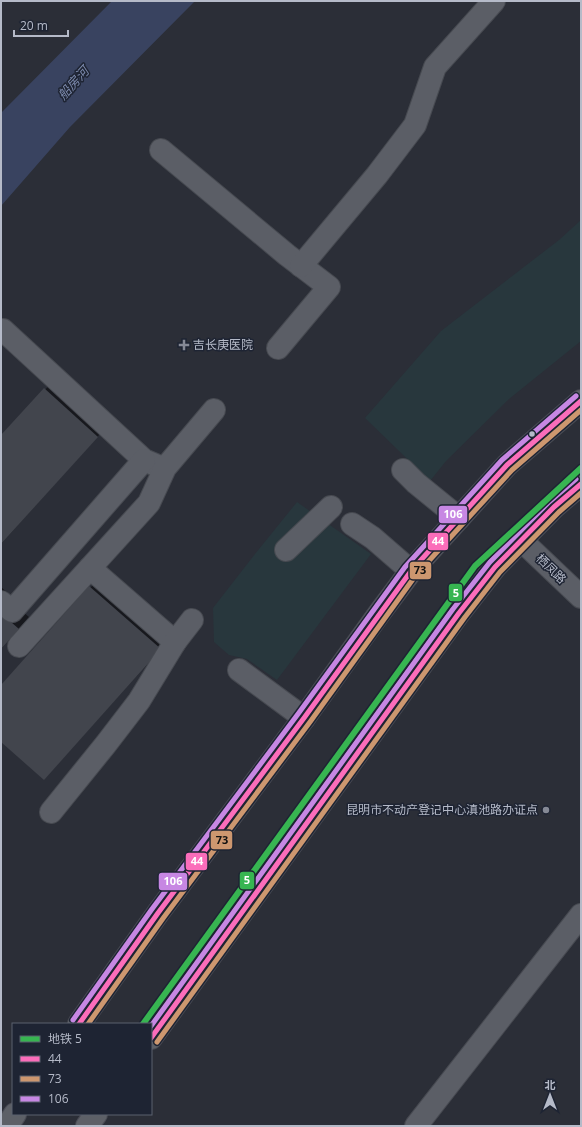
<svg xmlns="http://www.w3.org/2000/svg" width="582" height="1127" font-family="'Open Sans','Noto Sans SC',sans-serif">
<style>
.green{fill:#28373d}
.water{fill:#394360}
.shadow{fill:#0007}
.building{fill:#42454d}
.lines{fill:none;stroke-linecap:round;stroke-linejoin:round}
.minor-casing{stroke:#474a51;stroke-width:24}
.major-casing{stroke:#494b54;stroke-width:24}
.minor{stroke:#5b5e66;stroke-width:22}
.major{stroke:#5d6067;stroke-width:22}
.bus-1-casing{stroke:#1e2433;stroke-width:8}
.bus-2-casing{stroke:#1e2433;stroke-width:8}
.bus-3-casing{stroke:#1e2433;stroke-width:8}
.bus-1{stroke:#fb6dba;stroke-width:5}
.bus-2{stroke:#cd976f;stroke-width:5}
.bus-3{stroke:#c787e3;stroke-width:5}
.metro-1-casing{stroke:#1e2433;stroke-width:9}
.metro-1{stroke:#37b551;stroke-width:6}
.poi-dot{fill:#858995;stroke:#1e2433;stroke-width:1.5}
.bus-dot{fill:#b5bac8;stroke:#1e2433;stroke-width:1.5}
.labels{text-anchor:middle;stroke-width:3;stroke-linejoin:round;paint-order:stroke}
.poi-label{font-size:12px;fill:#b5bac8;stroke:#1e2433;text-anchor:start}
.street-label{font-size:12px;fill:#b5bac8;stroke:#1e2433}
.water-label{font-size:13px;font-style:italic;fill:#7e8caf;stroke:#1e2433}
.line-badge{stroke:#1e2433;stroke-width:1.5}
.badge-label{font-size:11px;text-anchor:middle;font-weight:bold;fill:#fff}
.pale-badge-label{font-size:11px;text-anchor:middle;font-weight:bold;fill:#111}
</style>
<rect width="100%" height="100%" fill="#2b2e37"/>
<g class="green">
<polygon points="581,220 581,341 509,399 446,461 430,481 365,418 441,331 559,240"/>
<polygon points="297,502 371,554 277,680 247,659 229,655 214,642 213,608 255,554"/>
</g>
<polygon class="water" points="112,1 195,1 70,127 1,206 1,113"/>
<g class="shadow">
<polygon points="56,378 108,425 1,544 1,437"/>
<polygon points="101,576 171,638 44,779 1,741 1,686"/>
<polygon points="1,587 24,607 22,611 29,617 1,649"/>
</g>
<g class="building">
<polygon points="44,388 98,437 1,544 1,435"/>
<polygon points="89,586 161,649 44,780 1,742 1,685"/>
<polygon points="1,608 14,619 11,622 19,629 1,649"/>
</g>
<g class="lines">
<g class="minor-casing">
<g id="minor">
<polyline points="161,150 287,255 329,287 278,348"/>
<polyline points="301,266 377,175 415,125 435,67 494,1"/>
<polyline points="3,330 144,460 158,466"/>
<polyline points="403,470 416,483 459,518"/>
<polyline points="352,524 373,538 411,571"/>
<polyline points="521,540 581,597"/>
<polyline points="286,550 331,507"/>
<polyline points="90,568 175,642"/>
<polyline points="1,602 12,611 144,460"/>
<polyline points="19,646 149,503 165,468 214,410"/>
<polyline points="239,670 304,718"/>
<polyline points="51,812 106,744 139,701 175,642 192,620"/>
<polyline points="416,1126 581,915"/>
</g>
</g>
<g class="major-casing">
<g id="major">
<polyline points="79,1024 158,913 304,718 378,615 411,571 507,465 581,401"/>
<polyline points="151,1038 459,613 495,567 554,507 581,484"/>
<polyline points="7,1126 15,1114"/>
<polyline points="87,1126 96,1114"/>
</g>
</g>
<use href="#minor" class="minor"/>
<use href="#major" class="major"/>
<g class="bus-1-casing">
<g id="bus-1">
<polyline points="79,1024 158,913 304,718 411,571 507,465 581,401"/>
<polyline points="151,1038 459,613 495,567 554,507 581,484"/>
</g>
</g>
<g class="bus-2-casing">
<g id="bus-2">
<polyline points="88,1024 164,917 310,722 416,575 512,470 581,410"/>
<polyline points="157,1042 465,617 500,572 559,512 581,493"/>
</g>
</g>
<g class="bus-3-casing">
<g id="bus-3">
<polyline points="73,1020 152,909 298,714 405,567 502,460 576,396"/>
<polyline points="151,1026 453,609 490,562 549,502 576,479"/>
</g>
</g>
<use href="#bus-1" class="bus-1"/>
<use href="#bus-2" class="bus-2"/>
<use href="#bus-3" class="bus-3"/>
<g class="metro-1-casing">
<polyline id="metro-1" points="143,1024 475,566 581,468"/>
</g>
<use href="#metro-1" class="metro-1"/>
</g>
<g class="poi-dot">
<path d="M182 339h4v4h4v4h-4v4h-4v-4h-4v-4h4z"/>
<circle cx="546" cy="810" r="4"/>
</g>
<circle class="bus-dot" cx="532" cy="434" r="3.5"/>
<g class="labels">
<g class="poi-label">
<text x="193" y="349">吉长庚医院</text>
<text x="538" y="814" text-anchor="end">昆明市不动产登记中心滇池路办证点</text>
</g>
<g class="street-label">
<text transform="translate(551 569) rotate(44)" y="4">栖凤路</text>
</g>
<g class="water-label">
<text transform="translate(73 83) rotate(-48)" y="5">船房河</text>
</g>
</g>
<g class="line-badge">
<rect x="438" y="505" width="30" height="19" rx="4" fill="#c787e3"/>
<rect x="427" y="532" width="22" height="19" rx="4" fill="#fb6dba"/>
<rect x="409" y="561" width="23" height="19" rx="4" fill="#cd976f"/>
<rect x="448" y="583" width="15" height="19" rx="4" fill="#37b551"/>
<rect x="210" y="830" width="23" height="20" rx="4" fill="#cd976f"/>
<rect x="185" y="852" width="23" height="19" rx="4" fill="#fb6dba"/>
<rect x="239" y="871" width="16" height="19" rx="4" fill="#37b551"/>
<rect x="158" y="872" width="30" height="19" rx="4" fill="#c787e3"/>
</g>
<g class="badge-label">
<text x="453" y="518">106</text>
<text x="438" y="545">44</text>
<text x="456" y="597">5</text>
<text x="197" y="865">44</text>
<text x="247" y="884">5</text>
<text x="173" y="885">106</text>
</g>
<g class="pale-badge-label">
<text x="420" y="574">73</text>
<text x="222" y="844">73</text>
</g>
<rect width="582" height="1127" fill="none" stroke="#b5bac8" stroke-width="4"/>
<rect x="12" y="1023" width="140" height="92" fill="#1e2433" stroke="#5a606f"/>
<rect x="20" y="1036" width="20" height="6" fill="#37b551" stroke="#5a606f"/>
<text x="48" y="1043" font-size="12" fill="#b5bac8">地铁 5</text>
<rect x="20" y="1056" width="20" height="6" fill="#fb6dba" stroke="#5a606f"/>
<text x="48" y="1063" font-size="12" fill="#b5bac8">44</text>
<rect x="20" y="1076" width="20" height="6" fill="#cd976f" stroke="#5a606f"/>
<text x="48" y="1083" font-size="12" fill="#b5bac8">73</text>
<rect x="20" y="1096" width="20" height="6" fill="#c787e3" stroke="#5a606f"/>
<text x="48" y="1103" font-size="12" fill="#b5bac8">106</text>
<g transform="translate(550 1095)" stroke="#1e2433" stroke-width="3" paint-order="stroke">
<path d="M0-3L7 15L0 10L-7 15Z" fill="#b5bac8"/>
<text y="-6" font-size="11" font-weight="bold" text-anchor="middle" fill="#b5bac8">北</text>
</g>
<path d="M14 30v6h54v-6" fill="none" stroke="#b5bac8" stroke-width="2"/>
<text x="20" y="30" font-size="12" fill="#b5bac8" stroke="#1e2433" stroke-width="3" paint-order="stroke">20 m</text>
</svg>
